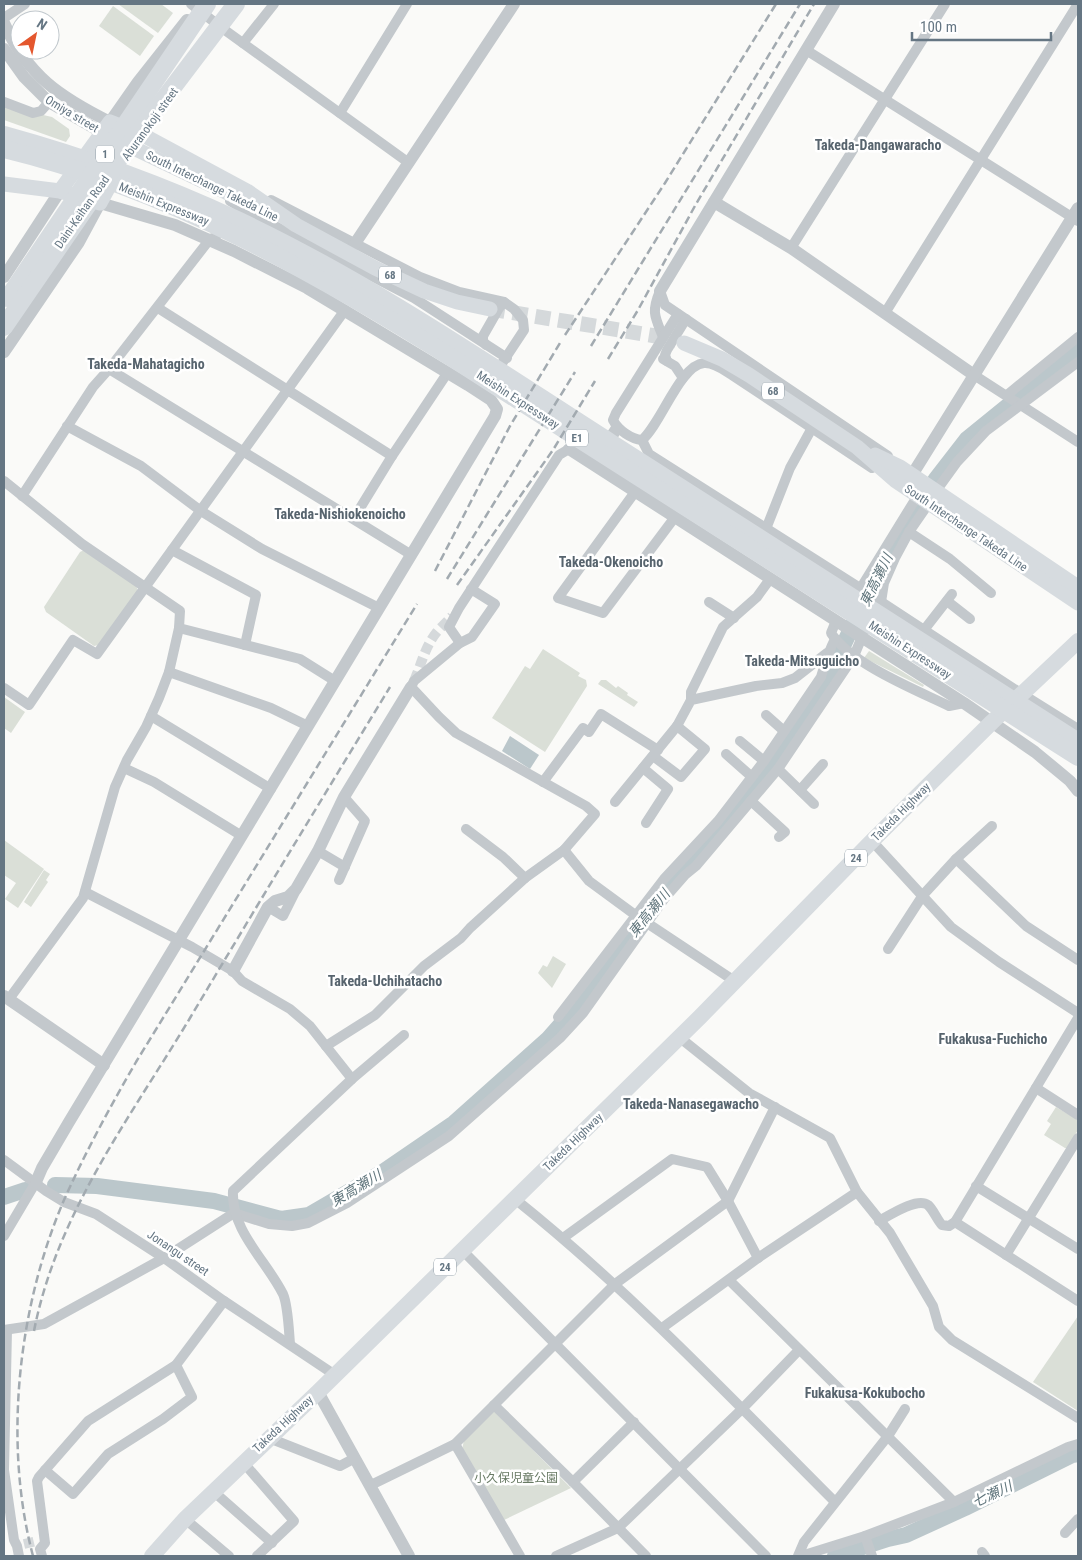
<svg xmlns="http://www.w3.org/2000/svg" width="1082" height="1560" font-family="'Roboto Condensed','Noto Sans JP',sans-serif">
<style>
.green{fill:#dadfd7}
.water{fill:#bbc7cb}
.lines{fill:none;stroke-linecap:round;stroke-linejoin:round}
.river{stroke:#bbc7cb;stroke-width:16}
.minor-tunnel{stroke:#d5d9db;stroke-width:10;stroke-dasharray:10 5;stroke-linecap:butt}
.primary-tunnel{stroke:#d5d9db;stroke-width:15;stroke-dasharray:15 8;stroke-linecap:butt}
.minor{stroke:#c3c8cc;stroke-width:10}
.tertiary{stroke:#c3c8cc;stroke-width:12}
.primary{stroke:#d6dbdf;stroke-width:15}
.trunk{stroke:#d6dbdf;stroke-width:16}
.motorway{stroke:#d6dbdf;stroke-width:18}
.rail{stroke:#a2aab0;stroke-width:2.5;stroke-dasharray:8 4;stroke-linecap:butt}
.labels{text-anchor:middle;stroke-width:5;stroke-linejoin:round;paint-order:stroke}
.shield{fill:#fff;stroke:#939fa8;stroke-width:1}
.shield-label{font-size:11px;font-weight:bold;fill:#657683}
.street-label{font-size:12px;fill:#657683;stroke:#fff}
.park-label{font-size:12px;fill:#687a64;stroke:#fff}
.neighbourhood-label{font-size:14px;font-weight:bold;fill:#57646e;stroke:#fff}
.water-label{font-size:14px;font-style:italic;fill:#60757c;stroke:#fff}
</style>
<rect width="100%" height="100%" fill="#fafaf8"/>
<g class="green">
<polygon points="118,4 161,4 173,13 158,33"/>
<polygon points="113,6 154,36 140,56 99,26"/>
<polygon points="4,106 52,117 69,129 70,136 66,142 4,120"/>
<polygon points="84,550 136,585 138,591 99,645 94,646 46,612 44,607 80,552"/>
<polygon points="543,649 580,673 578,676 586,680 587,686 545,752 492,718 525,666 530,669"/>
<polygon points="869,651 924,685 923,687 864,658"/>
<polygon points="601,680 606,680 616,688 618,686 628,693 627,695 638,702 634,707 598,684"/>
<polygon points="4,697 25,712 11,733 4,728"/>
<polygon points="4,840 44,869 18,908 5,899 16,883 4,875"/>
<polygon points="44,870 50,874 46,880 48,882 31,907 24,902"/>
<polygon points="553,956 566,964 552,988 538,973 543,965 547,967"/>
<polygon points="1056,1107 1078,1120 1078,1130 1067,1148 1065,1148 1044,1135 1051,1124 1047,1121"/>
<polygon points="1078,1316 1078,1411 1033,1382"/>
<polygon points="494,1411 571,1488 504,1520 462,1450 464,1440"/>
</g>
<polygon class="water" points="510,736 539,755 530,769 502,751"/>
<g class="lines">
<g class="river">
<polyline points="55,1185 97,1186 214,1201 281,1219 309,1215 381,1173 454,1123 548,1039 586,996 619,949 664,891 703,849 767,765 827,680 873,582 892,546 936,479 967,439 1078,349"/>
<polyline points="4,1197 25,1190"/>
<polyline points="835,1556 888,1539 906,1535 965,1508 1072,1455 1078,1454"/>
</g>
<g class="minor-tunnel">
<path d="M414,681c7,-16 11,-34 22,-48 5,-6 11,-11 16,-17"/>
<polyline points="24,1544 37,1541"/>
</g>
<polyline class="primary-tunnel" points="490,309 656,336 676,341"/>
<g class="minor">
<polyline points="191,4 222,28 409,163"/>
<polyline points="4,18 25,4"/>
<polyline points="243,43 274,4"/>
<polyline points="806,50 1078,221"/>
<polyline points="4,102 33,113 41,111 49,102"/>
<polyline points="340,113 407,4"/>
<polyline points="271,200 420,277 459,292 504,302 514,309 523,320 524,330 495,374"/>
<polyline points="230,201 248,212 414,298 507,358"/>
<polyline points="791,248 945,4"/>
<polyline points="660,291 665,305 888,456"/>
<path d="M660,291c-9,21 -5,26 3,46"/>
<polyline points="158,308 392,456"/>
<polyline points="885,313 1078,4"/>
<path d="M678,314l-62,99 -3,7c5,10 18,19 29,20 19,-16 38,-75 62,-77 10,-1 20,7 28,12l140,93"/>
<polyline points="486,345 483,341 483,336 499,308 504,302"/>
<polyline points="663,359 675,366 683,378"/>
<polyline points="667,361 665,355 667,350 686,319"/>
<polyline points="109,369 410,554"/>
<polyline points="974,375 1078,442"/>
<polyline points="1007,395 1078,337"/>
<polyline points="67,426 141,466 201,511 262,549 379,608"/>
<polyline points="642,440 649,454 860,588 1022,694 1078,729"/>
<polyline points="4,481 82,544 180,611 179,628 169,672 159,698 146,727 127,760 115,787 83,898 9,999"/>
<polyline points="936,491 957,462 986,431 1078,362"/>
<polyline points="635,492 558,598 603,613 675,517"/>
<polyline points="22,496 93,387 109,369 210,239 216,237"/>
<polyline points="354,518 392,456 448,372"/>
<polyline points="909,532 950,559 991,593"/>
<polyline points="764,534 790,468 812,428"/>
<polyline points="172,550 256,595 245,645"/>
<polyline points="857,594 918,495"/>
<polyline points="947,601 970,619"/>
<polyline points="709,602 734,618"/>
<polyline points="873,615 881,602 884,583 895,558 909,532 929,503"/>
<path d="M836,621l-5,12c20,31 85,57 118,73l15,-3"/>
<polyline points="179,628 300,659 335,681"/>
<polyline points="924,630 952,594"/>
<polyline points="460,643 449,627 459,608 559,455 569,449"/>
<polyline points="169,672 271,708 308,726"/>
<polyline points="4,688 29,705 73,640 97,654 345,310"/>
<polyline points="691,700 691,692 723,627 757,597 770,579"/>
<polyline points="766,715 784,731"/>
<polyline points="151,716 271,789"/>
<polyline points="740,741 764,761"/>
<polyline points="726,754 752,777"/>
<polyline points="653,756 681,777 705,749 677,726"/>
<polyline points="124,768 154,782 242,836"/>
<polyline points="643,768 668,789 646,823"/>
<polyline points="778,769 814,804"/>
<polyline points="543,782 583,728 589,732 601,714 658,750"/>
<polyline points="800,790 823,764"/>
<polyline points="751,801 785,832 779,837"/>
<polyline points="615,802 677,726 691,700 756,686 782,683 795,678 827,653"/>
<polyline points="466,829 503,857 525,878"/>
<polyline points="872,841 951,927 999,962 1078,1013"/>
<polyline points="564,850 589,881 638,917 736,982"/>
<polyline points="318,851 345,867"/>
<polyline points="956,859 1026,926 1078,960"/>
<polyline points="339,880 365,821 344,797"/>
<polyline points="85,892 192,947 233,971 242,981 290,1009 310,1026 352,1079"/>
<polyline points="268,907 283,916 295,892"/>
<polyline points="888,949 923,895 956,859 992,826"/>
<path d="M558,1017l106,-138 54,-58 46,-60 57,-84c4,-13 7,-25 14,-38"/>
<polyline points="679,1037 749,1093 830,1138 857,1192 890,1233 933,1306 939,1327 952,1340 1078,1418"/>
<polyline points="326,1046 375,1015 424,966 461,938 470,928 525,878 564,850 595,814 586,806 456,733 439,717 411,687 414,681 460,643 472,637 495,604 471,589"/>
<polyline points="1036,1088 1078,1115"/>
<polyline points="4,1160 46,1191 64,1202 96,1214 164,1258 224,1301 335,1375"/>
<polyline points="976,1186 1078,1249"/>
<path d="M515,1199c115,92 216,199 320,303"/>
<path d="M879,1221c11,-6 38,-24 49,-16 5,4 9,15 14,20l7,1 6,-4 123,-204"/>
<polyline points="955,1222 1078,1301"/>
<polyline points="4,1236 36,1182"/>
<polyline points="563,1238 672,1159 707,1167 728,1201 758,1258"/>
<polyline points="462,1250 766,1556"/>
<polyline points="1006,1255 1078,1138"/>
<polyline points="729,1280 954,1502"/>
<polyline points="662,1328 758,1258 857,1192"/>
<polyline points="4,1330 44,1324 164,1258 234,1213 269,1224 292,1226 308,1223 347,1203 449,1136 560,1038 583,1013 664,899 685,875 696,866 778,769 854,656 864,632"/>
<polyline points="7,1330 4,1470 14,1540 17,1546 19,1556"/>
<path d="M290,1344c-1,-12 -2,-39 -7,-50 -17,-34 -52,-63 -50,-103l119,-112 52,-44"/>
<polyline points="494,1405 573,1482 646,1556"/>
<polyline points="269,1438 340,1466 355,1458"/>
<polyline points="455,1444 520,1556"/>
<polyline points="243,1462 294,1521 257,1556"/>
<polyline points="45,1470 73,1494 108,1454 163,1419 192,1397 176,1365"/>
<polyline points="573,1482 634,1422"/>
<polyline points="371,1485 455,1444 615,1284 728,1201 775,1107"/>
<polyline points="213,1491 272,1543"/>
<polyline points="185,1519 229,1556"/>
<polyline points="1065,1533 1078,1519"/>
<polyline points="865,1536 872,1556"/>
<polyline points="982,1552 985,1556"/>
<polyline points="42,1556 40,1549 45,1543 37,1481 39,1477 88,1421 176,1365 224,1301"/>
<polyline points="556,1556 618,1528 742,1409 799,1350"/>
<polyline points="798,1556 804,1542 888,1436 905,1409"/>
<polyline points="801,1556 865,1536 954,1502 1068,1447 1078,1444"/>
</g>
<g class="tertiary">
<path d="M4,23c24,53 56,74 106,99l28,-40 49,-62"/>
<polyline points="4,49 24,77 49,102 103,133"/>
<polyline points="714,202 791,248 974,375"/>
<polyline points="354,245 514,4"/>
<polyline points="4,277 60,191"/>
<polyline points="660,291 834,4"/>
<polyline points="4,352 79,242 100,203 175,225 234,251 307,288 468,385 491,400 497,409 495,416 69,1122 42,1168 36,1182"/>
<polyline points="604,448 617,428"/>
<polyline points="569,449 964,703 1035,752 1070,781 1078,791"/>
<polyline points="912,475 1078,208"/>
<polyline points="233,971 268,907 275,901 288,897 296,889 318,851 344,797 411,687"/>
<polyline points="4,996 104,1065"/>
<polyline points="318,1392 409,1556"/>
</g>
<g class="primary">
<polyline points="119,141 251,204"/>
<polyline points="4,184 60,191 100,203 112,181"/>
<polyline points="60,191 110,122 143,135 247,191 296,225 375,268 424,291 457,302 490,309"/>
<polyline points="684,343 722,359 749,375 857,447 896,481 1078,603"/>
<polyline points="875,455 900,467 1078,587"/>
</g>
<polyline class="trunk" points="152,1556 185,1519 318,1392 700,1017 872,841 992,722 1078,641"/>
<g class="motorway">
<path d="M4,135c80,22 158,50 233,85 132,62 252,145 374,223 156,100 312,199 467,299"/>
<path d="M4,149c166,40 316,126 459,216l615,392"/>
<polyline points="8,298 207,4"/>
<polyline points="4,327 126,149 236,4"/>
</g>
<g class="rail">
<polyline points="565,335 665,183 776,4"/>
<polyline points="591,346 800,4"/>
<polyline points="608,359 638,310 696,204 814,4"/>
<polyline points="435,571 510,426 560,343"/>
<polyline points="447,579 575,372"/>
<polyline points="457,585 553,450 595,381"/>
<path d="M34,1331c23,-118 96,-213 156,-313 66,-111 133,-221 200,-331"/>
<path d="M33,1556c-30,-113 -15,-249 31,-356 21,-47 46,-93 72,-138l281,-458"/>
</g>
</g>
<g class="labels">
<g class="shield">
<rect x="96" y="145.5" width="18" height="17" rx="4"/>
<rect x="379" y="266.5" width="22" height="17" rx="4"/>
<rect x="762" y="382.5" width="22" height="17" rx="4"/>
<rect x="566" y="429.5" width="22" height="17" rx="4"/>
<rect x="845" y="849.5" width="22" height="17" rx="4"/>
<rect x="434" y="1258.5" width="22" height="17" rx="4"/>
</g>
<g class="shield-label">
<text x="105" y="158">1</text>
<text x="390" y="279">68</text>
<text x="773" y="395">68</text>
<text x="577" y="442">E1</text>
<text x="856" y="862">24</text>
<text x="445" y="1271">24</text>
</g>
<g class="street-label">
<text transform="translate(72 114) rotate(31)" y="4">Omiya street</text>
<text transform="translate(150 124) rotate(-54)" y="4">Aburanokoji street</text>
<text transform="translate(212 186) rotate(26)" y="4">South Interchange Takeda Line</text>
<text transform="translate(164 204) rotate(22)" y="4">Meishin Expressway</text>
<text transform="translate(82 212) rotate(-55)" y="4">Daini-Keihan Road</text>
<text transform="translate(518 400) rotate(33)" y="4">Meishin Expressway</text>
<text transform="translate(966 528) rotate(34)" y="4">South Interchange Takeda Line</text>
<text transform="translate(910 650) rotate(33)" y="4">Meishin Expressway</text>
<text transform="translate(901 812) rotate(-45)" y="4">Takeda Highway</text>
<text transform="translate(573 1142) rotate(-44)" y="4">Takeda Highway</text>
<text transform="translate(178 1253) rotate(34)" y="4">Jonangu street</text>
<text transform="translate(283 1424) rotate(-43)" y="4">Takeda Highway</text>
</g>
<g class="park-label">
<text x="516" y="1482">小久保児童公園</text>
</g>
<g class="neighbourhood-label">
<text x="878" y="150">Takeda-Dangawaracho</text>
<text x="146" y="369">Takeda-Mahatagicho</text>
<text x="340" y="519">Takeda-Nishiokenoicho</text>
<text x="611" y="567">Takeda-Okenoicho</text>
<text x="802" y="666">Takeda-Mitsuguicho</text>
<text x="385" y="986">Takeda-Uchihatacho</text>
<text x="993" y="1044">Fukakusa-Fuchicho</text>
<text x="691" y="1109">Takeda-Nanasegawacho</text>
<text x="865" y="1398">Fukakusa-Kokubocho</text>
</g>
<g class="water-label">
<text transform="translate(876 580) rotate(-64)" y="5">東高瀬川</text>
<text transform="translate(649 913) rotate(-51)" y="5">東高瀬川</text>
<text transform="translate(356 1188) rotate(-31)" y="5">東高瀬川</text>
<text transform="translate(992 1494) rotate(-25)" y="5">七瀬川</text>
</g>
</g>
<rect width="1082" height="1560" fill="none" stroke="#657683" stroke-width="10"/>
<g transform="translate(35 35) rotate(33)"><circle r="24" fill="#ffffff" stroke="#c1c8cd"/>
<path d="M0-4L9 19L0 12L-9 19Z" fill="#e4572e"/>
<text y="-8" font-size="14" font-weight="bold" text-anchor="middle" fill="#657683">N</text>
</g>
<path d="M912 32v8h139v-8" fill="none" stroke="#657683" stroke-width="2.5"/>
<text x="920" y="32" font-size="15" fill="#657683" stroke="#ffffff" stroke-width="4" paint-order="stroke">100 m</text>
</svg>
